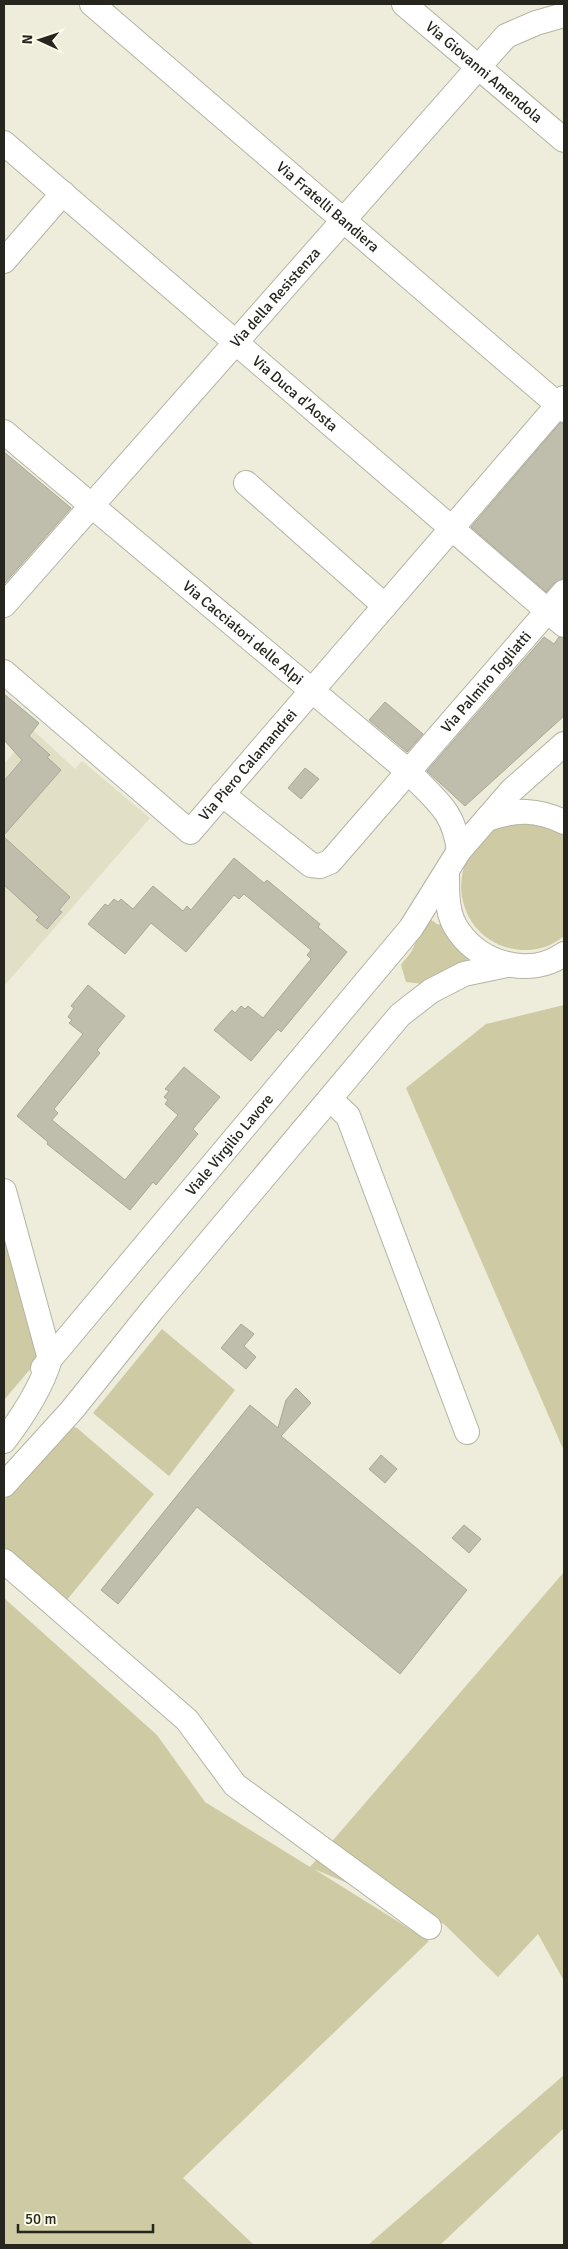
<svg xmlns="http://www.w3.org/2000/svg" width="568" height="2249" font-family="Signika,sans-serif">
<style>
.built{fill:#e2dfc7}
.green{fill:#cecaa3}
.building{fill:#bfbeac;stroke:#a9a796}
.lines{fill:none;stroke-linecap:round;stroke-linejoin:round}
.minor-casing{stroke:#b5b3a2;stroke-width:26}
.minor{stroke:#fff;stroke-width:24}
.labels{text-anchor:middle;stroke-width:5;stroke-linejoin:round;paint-order:stroke}
.street-label{font-size:15px;fill:#26261f;stroke:#fbfae7}
</style>
<rect width="100%" height="100%" fill="#eeecda"/>
<polygon class="built" points="33,730 75,769 82,761 150,818 4,986 4,764"/>
<g class="green">
<path d="M525,822l20,3 19,11v100c-11,9 -24,14 -38,14 -62,0 -88,-75 -40,-115 11,-9 25,-11 39,-13z"/>
<path d="M427,917l10,7 5,1 26,32 -1,5 -44,22 -17,-2 -5,-17c3,-5 7,-8 10,-13 7,-12 8,-22 16,-35z"/>
<polygon points="564,1005 564,1451 406,1088 486,1024"/>
<polygon points="4,1226 38,1355 32,1367 4,1400"/>
<polygon points="162,1329 235,1390 169,1476 93,1413"/>
<polygon points="70,1426 77,1428 154,1494 66,1601 4,1550 4,1501 65,1429"/>
<polygon points="564,1572 564,1981 538,1934 498,1977 444,1924 314,1869 429,1941 183,2178 254,2245 4,2245 4,1598 157,1735 205,1802 310,1867"/>
<polygon points="564,2075 564,2128 440,2245 368,2245"/>
</g>
<g class="building">
<polygon points="560,423 564,423 564,579 554,583 546,592 471,527"/>
<polygon points="4,452 71,508 4,584"/>
<polygon points="544,637 554,644 559,637 564,638 564,716 465,806 427,771"/>
<polygon points="4,694 39,723 29,736 50,755 47,757 61,770 4,835 4,781 22,760 4,740"/>
<polygon points="385,702 423,734 407,752 369,720"/>
<polygon points="305,768 319,779 301,799 288,788"/>
<polygon points="4,837 70,897 59,910 62,912 47,929 36,920 39,917 4,885"/>
<polygon points="234,858 264,883 267,880 320,924 318,927 347,952 281,1032 278,1029 251,1061 214,1030 232,1010 235,1013 241,1006 245,1009 248,1006 263,1018 311,959 307,955 311,950 244,894 239,899 234,895 186,952 151,923 125,954 88,924 105,904 108,906 114,899 118,902 121,899 133,909 153,886 183,911 187,906 191,910"/>
<polygon points="88,985 125,1016 97,1050 100,1053 54,1109 58,1113 52,1120 125,1180 178,1115 165,1104 168,1100 164,1097 169,1091 165,1089 184,1067 220,1097 193,1129 198,1134 156,1185 153,1182 130,1210 47,1144 48,1142 17,1116 83,1034 69,1023 72,1020 68,1017 74,1008 71,1006"/>
<polygon points="241,1324 254,1334 244,1346 256,1357 246,1369 221,1348"/>
<polygon points="296,1388 311,1403 281,1436 467,1590 400,1674 197,1507 118,1604 101,1590 250,1405 278,1428 286,1400"/>
<polygon points="381,1455 397,1469 385,1483 369,1469"/>
<polygon points="464,1525 481,1539 469,1553 452,1538"/>
</g>
<g class="lines">
<g class="minor-casing">
<g id="minor">
<path id="s1" d="M92,4l472,406"/>
<path id="s2" d="M404,4l160,136"/>
<path id="s3" d="M4,143l560,482"/>
<polyline points="4,261 63,193"/>
<path id="s4" d="M4,432l405,340c27,29 45,38 50,79"/>
<polyline points="246,483 385,606"/>
<path id="s5" d="M4,605l502,-569 30,-13 28,-8"/>
<path id="s6" d="M4,672l186,160 374,-434"/>
<path id="s7" d="M222,794l89,71 9,1 10,-4 234,-270"/>
<path d="M487,819c29,-10 50,-10 77,3"/>
<path d="M447,873c0,20 -1,42 12,59 23,32 71,46 105,22"/>
<polyline points="330,1099 348,1116 467,1432"/>
<polyline points="4,1191 50,1359 43,1368"/>
<path id="s8" d="M4,1441c19,-25 37,-52 46,-82l361,-431 48,-77 52,-60 53,-47"/>
<polyline points="4,1485 72,1410 153,1309 400,1015 431,991 464,974 507,965"/>
<polyline points="4,1561 187,1720 235,1785 429,1927"/>
</g>
</g>
<use href="#minor" class="minor"/>
</g>
<g class="labels">
<g class="street-label">
<text dy="5" stroke="none"><textPath href="#s2" startOffset="105">Via Giovanni Amendola</textPath></text>
<text dy="5" stroke="none"><textPath href="#s1" startOffset="311">Via Fratelli Bandiera</textPath></text>
<text dy="5" stroke="none"><textPath href="#s5" startOffset="410">Via della Resistenza</textPath></text>
<text dy="5" stroke="none"><textPath href="#s3" startOffset="384">Via Duca d'Aosta</textPath></text>
<text dy="5" stroke="none"><textPath href="#s4" startOffset="312">Via Cacciatori delle Alpi</textPath></text>
<text dy="5" stroke="none"><textPath href="#s7" startOffset="372">Via Palmiro Togliatti</textPath></text>
<text dy="5" stroke="none"><textPath href="#s6" startOffset="334">Via Piero Calamandrei</textPath></text>
<text dy="5" stroke="none"><textPath href="#s8" startOffset="374">Viale Virgilio Lavore</textPath></text>
</g>
</g>
<rect width="568" height="2249" fill="none" stroke="#26261f" stroke-width="10"/>
<g transform="translate(40 40) rotate(273)" stroke="#fbfae7" stroke-width="4" paint-order="stroke">
<path d="M0-4L9 19L0 12L-9 19Z" fill="#26261f"/>
<text y="-8" font-size="14" font-weight="bold" text-anchor="middle" fill="#26261f">N</text>
</g>
<path d="M18 2224v8h135v-8" fill="none" stroke="#26261f" stroke-width="2.5"/>
<text x="25" y="2224" font-size="15" fill="#26261f" stroke="#fbfae7" stroke-width="4" paint-order="stroke">50 m</text>
</svg>
